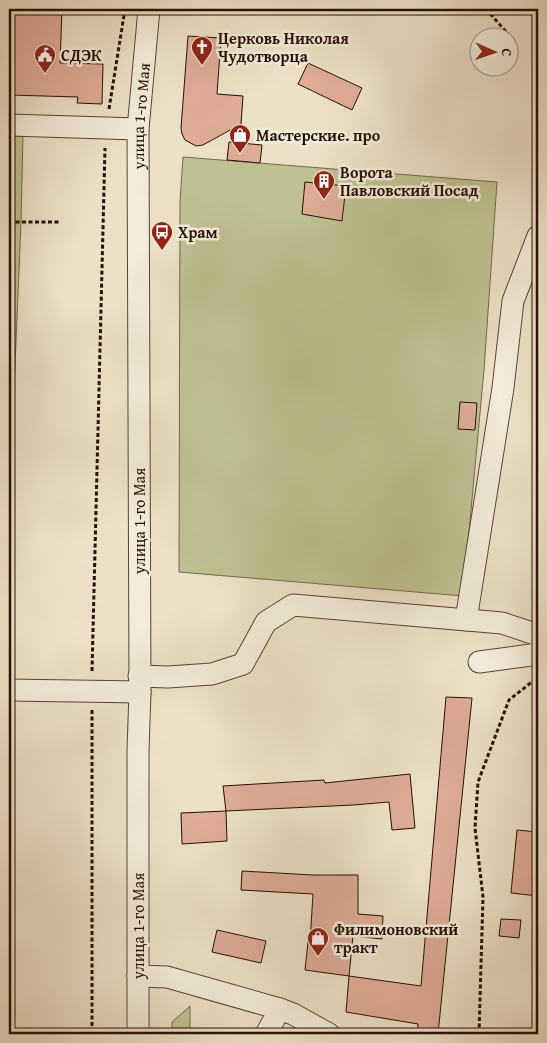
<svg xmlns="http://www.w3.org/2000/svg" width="547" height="1043" font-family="'Gentium Book Plus',serif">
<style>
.green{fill:#bfc191;stroke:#72684a}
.building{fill:#deac97;stroke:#261003}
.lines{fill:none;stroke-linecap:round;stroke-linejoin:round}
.minor-casing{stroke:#584434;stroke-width:23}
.path{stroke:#261003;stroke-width:3;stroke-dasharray:4 2.5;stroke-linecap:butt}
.minor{stroke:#f3ecdb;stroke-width:21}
.labels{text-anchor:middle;stroke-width:5;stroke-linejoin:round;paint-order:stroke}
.poi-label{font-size:16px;font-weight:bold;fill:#261003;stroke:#f3ecdb;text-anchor:start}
.street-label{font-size:16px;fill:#261003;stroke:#f3ecdb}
</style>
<rect width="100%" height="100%" fill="#ece1c7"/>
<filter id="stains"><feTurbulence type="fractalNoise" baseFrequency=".004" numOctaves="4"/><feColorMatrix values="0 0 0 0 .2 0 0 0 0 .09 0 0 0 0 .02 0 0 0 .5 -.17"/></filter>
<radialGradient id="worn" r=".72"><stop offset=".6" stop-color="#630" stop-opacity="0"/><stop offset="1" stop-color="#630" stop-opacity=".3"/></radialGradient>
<g class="green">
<polygon points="9,136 23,136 21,222 9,511"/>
<polygon points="183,157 497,182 484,370 463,596 179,572 180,201"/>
<polygon points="190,1006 190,1034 172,1034 172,1022"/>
</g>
<g class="building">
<polygon points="9,9 62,9 60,63 103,64 102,104 77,103 78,97 9,95"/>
<polygon points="188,36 221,38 217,94 243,96 241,124 203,145 196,146 185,140 182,134 181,128"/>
<polygon points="308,63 362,88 352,110 298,84"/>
<polygon points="229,142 262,145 260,163 227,160"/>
<polygon points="305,182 346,186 342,221 302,214"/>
<polygon points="460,402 477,403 475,430 458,429"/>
<polygon points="446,697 472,698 438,1034 417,1034 418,1024 346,1012 349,976 421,986"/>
<polygon points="410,774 415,828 392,830 389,802 353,805 226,811 223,786 324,780 325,783"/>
<polygon points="226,811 227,841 182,844 181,813"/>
<polygon points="517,830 538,832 538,896 511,893"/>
<polygon points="242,871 313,875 358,875 358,914 383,916 382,939 353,936 349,976 305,970 308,942 310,942 313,894 241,890"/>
<polygon points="501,919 521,920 519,938 499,936"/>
<polygon points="217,930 266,941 261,963 212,952"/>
</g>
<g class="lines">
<g class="minor-casing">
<g id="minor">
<polyline points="9,125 138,129"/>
<polyline points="466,620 503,388 513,301 538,236"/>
<polyline points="479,662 538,654"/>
<polyline points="139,676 168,677 212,674 243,664 266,622 293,605 502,623 538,635"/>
<polyline points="9,690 140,692"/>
<polyline points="138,976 167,977 280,1009 293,1014 329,1034"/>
<path id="s1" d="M138,1034v-284l2,-58 -2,-563 11,-120"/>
<polyline points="266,1034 280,1009"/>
</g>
</g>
<g class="path">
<polyline points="486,9 516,43"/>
<polyline points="109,109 125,9"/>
<polyline points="9,222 59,222"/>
<polyline points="92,671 105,148"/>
<polyline points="92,710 92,1034"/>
<polyline points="479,1034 483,897 475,828 478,782 509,700 533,681 538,679"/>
</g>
<use href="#minor" class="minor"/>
</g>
<defs>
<g id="church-pin" transform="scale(1.125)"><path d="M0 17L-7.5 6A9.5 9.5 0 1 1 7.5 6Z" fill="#8f2418" stroke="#f3ecdb"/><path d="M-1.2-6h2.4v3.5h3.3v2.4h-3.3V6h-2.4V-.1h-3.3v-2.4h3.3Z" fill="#fff"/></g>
<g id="civic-pin" transform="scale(1.125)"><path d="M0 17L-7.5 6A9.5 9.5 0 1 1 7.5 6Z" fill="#8f2418" stroke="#f3ecdb"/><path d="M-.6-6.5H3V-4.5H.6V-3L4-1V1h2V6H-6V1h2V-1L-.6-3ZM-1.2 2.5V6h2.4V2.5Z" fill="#fff"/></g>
<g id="shop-pin" transform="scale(1.125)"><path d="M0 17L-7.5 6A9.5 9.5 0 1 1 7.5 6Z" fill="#8f2418" stroke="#f3ecdb"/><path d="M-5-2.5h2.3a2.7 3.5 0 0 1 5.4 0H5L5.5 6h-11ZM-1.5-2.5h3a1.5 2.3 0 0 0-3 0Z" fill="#fff"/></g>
<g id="building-pin" transform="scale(1.125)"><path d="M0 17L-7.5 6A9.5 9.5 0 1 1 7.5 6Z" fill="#8f2418" stroke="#f3ecdb"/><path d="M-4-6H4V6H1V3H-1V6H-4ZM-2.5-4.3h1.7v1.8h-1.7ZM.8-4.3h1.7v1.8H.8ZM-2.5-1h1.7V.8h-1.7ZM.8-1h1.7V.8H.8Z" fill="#fff"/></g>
<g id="bus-pin" transform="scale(1.125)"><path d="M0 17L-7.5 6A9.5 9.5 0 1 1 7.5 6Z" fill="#8f2418" stroke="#f3ecdb"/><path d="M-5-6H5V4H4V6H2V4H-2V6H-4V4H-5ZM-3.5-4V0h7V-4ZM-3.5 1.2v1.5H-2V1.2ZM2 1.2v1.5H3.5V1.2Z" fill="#fff"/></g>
</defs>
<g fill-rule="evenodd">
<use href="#church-pin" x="202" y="47"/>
<use href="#civic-pin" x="45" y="55"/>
<use href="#shop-pin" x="240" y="135"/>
<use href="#building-pin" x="324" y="181"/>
<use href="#bus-pin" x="162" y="232"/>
<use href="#shop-pin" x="318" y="938"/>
</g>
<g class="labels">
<g class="poi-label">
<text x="218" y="44">Церковь Николая<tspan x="218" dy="18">Чудотворца</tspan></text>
<text x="61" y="61">СДЭК</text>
<text x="256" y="141">Мастерские. про</text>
<text x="340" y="178">Ворота<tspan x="340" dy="18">Павловский Посад</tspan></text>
<text x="178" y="238">Храм</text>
<text x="334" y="935">Филимоновский<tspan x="334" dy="18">тракт</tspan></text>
</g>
<g class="street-label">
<text dy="6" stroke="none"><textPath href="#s1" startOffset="918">улица 1-го Мая</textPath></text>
<text transform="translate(139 521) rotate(-90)" y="6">улица 1-го Мая</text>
<text transform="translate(138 926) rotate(-90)" y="6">улица 1-го Мая</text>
</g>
</g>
<rect width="547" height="1043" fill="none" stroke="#ece1c7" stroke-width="30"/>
<rect x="10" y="10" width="527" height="1023" fill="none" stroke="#261003" stroke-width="2.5"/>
<rect x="15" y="15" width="517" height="1013" fill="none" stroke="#261003"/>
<g transform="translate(494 52) rotate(92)"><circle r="24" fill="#f3ecdb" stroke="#a19485"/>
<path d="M0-4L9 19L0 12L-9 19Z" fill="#8f2418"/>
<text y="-8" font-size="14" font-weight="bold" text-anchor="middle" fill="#261003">С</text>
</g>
<rect width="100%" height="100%" filter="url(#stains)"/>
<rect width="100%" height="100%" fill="url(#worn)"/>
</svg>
